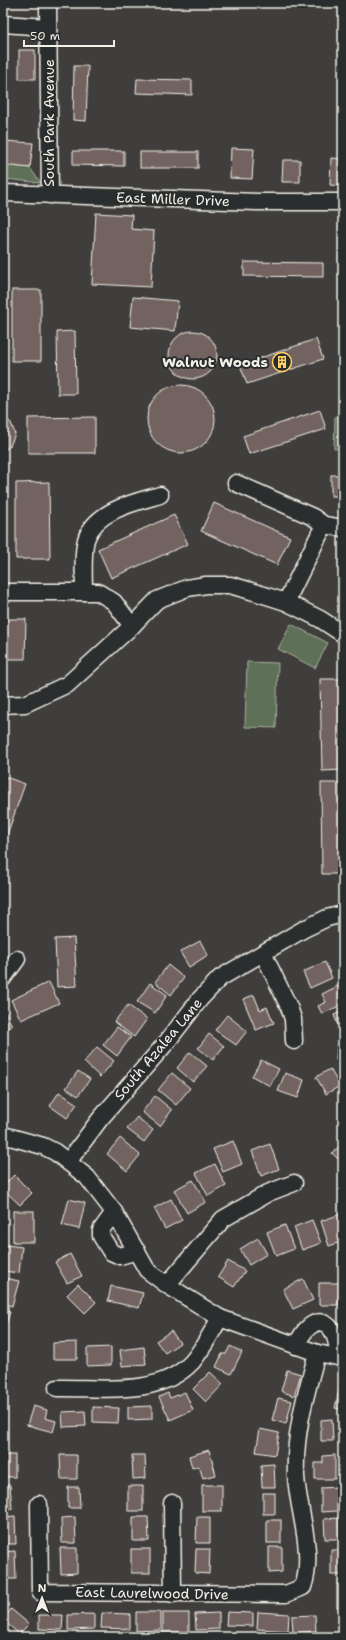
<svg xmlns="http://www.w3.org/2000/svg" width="346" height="1640" font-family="'Shantell Sans',sans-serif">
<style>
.green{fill:#5e7059;stroke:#a9b0a0}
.building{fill:#736461;stroke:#f4f1e8}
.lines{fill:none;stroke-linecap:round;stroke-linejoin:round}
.minor-casing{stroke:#f4f1e8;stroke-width:19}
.minor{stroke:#2a2d2e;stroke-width:16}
.labels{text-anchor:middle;stroke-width:4;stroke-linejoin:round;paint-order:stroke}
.street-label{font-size:14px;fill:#f4f1e8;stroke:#2a2d2e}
.poi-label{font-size:14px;font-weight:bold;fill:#f4f1e8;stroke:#2a2d2e;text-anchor:end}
</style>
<rect width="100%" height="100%" fill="#403e3d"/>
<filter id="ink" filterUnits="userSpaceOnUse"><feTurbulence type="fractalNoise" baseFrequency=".025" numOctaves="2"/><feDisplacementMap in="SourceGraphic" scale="8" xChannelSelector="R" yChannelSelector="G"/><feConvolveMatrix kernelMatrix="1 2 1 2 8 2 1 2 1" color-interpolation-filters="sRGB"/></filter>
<g filter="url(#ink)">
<g class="green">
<polygon points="3,165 30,168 41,183 6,179 3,175"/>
<polygon points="335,417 343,417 343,448 334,449"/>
<polygon points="291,624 328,643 315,668 278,649"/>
<polygon points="247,662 278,663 276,728 245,727"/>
</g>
<g class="building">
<rect x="19" y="50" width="16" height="29"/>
<polygon points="74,66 88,66 86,121 73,120"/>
<polygon points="137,79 192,80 192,95 136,93"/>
<polygon points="3,141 33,143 30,168 3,165"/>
<polygon points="231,148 254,149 252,179 230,178"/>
<polygon points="73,151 124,151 124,166 73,165"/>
<rect x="140" y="152" width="58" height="16"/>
<polygon points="331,158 343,159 343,186 330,185"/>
<polygon points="283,160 300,160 300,182 282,182"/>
<polygon points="96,213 132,215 131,229 154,231 151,287 92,284"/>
<polygon points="244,262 323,263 323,277 244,276"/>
<rect x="12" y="290" width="29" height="71"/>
<polygon points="133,297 178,301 175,331 130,327"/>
<polygon points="75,331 76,394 58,394 57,332"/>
<circle cx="193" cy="355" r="24"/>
<polygon points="316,339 323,359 247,384 240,365"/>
<circle cx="181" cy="419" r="34"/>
<polygon points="320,410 326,429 249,454 243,436"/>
<polygon points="3,416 11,423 15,434 10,446 3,451"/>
<polygon points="95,417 95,453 28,453 28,418"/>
<rect x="331" y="475" width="12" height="21"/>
<polygon points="49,482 50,559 16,559 16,483"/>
<polygon points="214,503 290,537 277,565 201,531"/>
<polygon points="174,515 188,544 111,578 98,549"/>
<polygon points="3,619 26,619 25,659 3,659"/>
<polygon points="320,679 343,679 343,770 322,771"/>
<polygon points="3,776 25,784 3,846"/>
<polygon points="321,783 343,783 343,874 322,874"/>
<polygon points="74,938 77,986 57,987 55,939"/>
<polygon points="200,941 208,955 189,967 180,952"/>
<polygon points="325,962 332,978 310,988 303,972"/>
<polygon points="168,965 184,978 171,995 155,982"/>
<polygon points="49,982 59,1003 21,1020 11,1000"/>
<polygon points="150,983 167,995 155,1013 137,1002"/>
<polygon points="340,985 343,991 343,1004 322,1014 318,1006 326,1002 322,994"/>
<polygon points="254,995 260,1010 267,1007 274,1023 256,1030 243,999"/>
<polygon points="128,1005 147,1019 134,1037 114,1022"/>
<polygon points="3,1007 12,1026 3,1031"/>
<polygon points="343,1011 343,1035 342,1035 334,1015"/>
<polygon points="227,1015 247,1031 236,1045 215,1030"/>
<polygon points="117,1027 131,1037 117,1056 103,1045"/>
<polygon points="209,1034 224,1046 213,1060 198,1048"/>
<polygon points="337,1045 343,1046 343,1061 336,1060"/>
<polygon points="97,1047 114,1061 100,1077 84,1062"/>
<polygon points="190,1052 207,1066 193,1082 177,1068"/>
<polygon points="261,1060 279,1069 270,1086 252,1076"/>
<polygon points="330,1069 340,1086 326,1094 316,1077"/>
<polygon points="78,1071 90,1079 78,1096 66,1088"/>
<polygon points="172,1073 190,1088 176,1105 158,1090"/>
<polygon points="285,1073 304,1080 298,1098 278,1091"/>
<polygon points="59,1092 77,1104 67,1118 50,1106"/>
<polygon points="155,1096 172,1110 160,1126 142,1112"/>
<polygon points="137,1117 153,1130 144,1142 127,1129"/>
<polygon points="120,1138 140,1155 127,1171 107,1154"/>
<polygon points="233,1141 242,1164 223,1172 213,1149"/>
<polygon points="343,1143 343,1164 332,1153"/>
<polygon points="270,1144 279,1169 261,1176 252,1151"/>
<polygon points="215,1164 226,1186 208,1196 196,1173"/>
<polygon points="14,1175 32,1193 20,1205 3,1189 3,1186"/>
<polygon points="193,1180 206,1202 187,1213 174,1190"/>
<polygon points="69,1199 85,1203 79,1229 62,1225"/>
<polygon points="171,1199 182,1220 165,1229 154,1208"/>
<rect x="13" y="1211" width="21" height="31"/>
<polygon points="341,1214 343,1220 343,1241 329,1246 321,1221"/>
<polygon points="312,1220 321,1243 302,1250 294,1227"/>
<polygon points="285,1225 294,1249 276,1256 267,1232"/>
<polygon points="258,1238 267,1254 249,1265 240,1249"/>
<polygon points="6,1245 22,1247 19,1273 3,1271"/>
<polygon points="70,1254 82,1276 67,1283 55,1262"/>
<polygon points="228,1261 245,1271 234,1287 218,1277"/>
<polygon points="5,1278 19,1281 12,1306 3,1303 3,1285"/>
<polygon points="303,1279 313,1300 293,1309 283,1289"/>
<polygon points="319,1283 339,1283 338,1305 319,1305"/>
<polygon points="78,1284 96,1302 85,1313 67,1295"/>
<polygon points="111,1286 143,1293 139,1308 108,1301"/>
<polygon points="3,1310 10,1312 3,1333"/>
<polygon points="171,1331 180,1343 165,1353 156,1341"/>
<polygon points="77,1342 77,1359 53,1359 53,1343"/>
<polygon points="230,1346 242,1352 231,1374 216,1367 222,1354 226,1354"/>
<polygon points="111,1347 111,1365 87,1366 87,1348"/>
<polygon points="144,1347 146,1364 122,1366 120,1350"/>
<polygon points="287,1370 301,1374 294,1396 281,1391"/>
<polygon points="210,1372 223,1384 206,1402 193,1389"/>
<polygon points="340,1385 343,1386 343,1410 335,1408"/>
<polygon points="185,1392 193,1410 170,1420 159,1397 168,1393 170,1398"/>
<polygon points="278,1398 292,1401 286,1424 272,1420"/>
<polygon points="33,1406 47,1410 45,1418 56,1421 53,1432 27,1425"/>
<polygon points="152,1406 152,1419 128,1420 128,1407"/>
<polygon points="93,1407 119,1408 118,1423 93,1422"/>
<polygon points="85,1411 86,1426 63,1427 62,1412"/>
<polygon points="332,1419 333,1441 321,1441 321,1420"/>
<polygon points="260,1429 279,1433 275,1455 256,1452"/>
<polygon points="209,1450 216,1475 203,1478 199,1466 192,1468 189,1456"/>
<rect x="3" y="1455" width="12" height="22"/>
<polygon points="60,1455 77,1455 77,1479 61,1479"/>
<polygon points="132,1455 145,1455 146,1478 133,1479"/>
<polygon points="335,1455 335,1479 315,1479 315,1463 323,1463 323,1456"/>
<polygon points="274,1464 275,1487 262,1487 261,1465"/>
<polygon points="3,1485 10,1485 12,1509 3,1509"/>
<rect x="202" y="1485" width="20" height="26"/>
<rect x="128" y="1486" width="15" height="25"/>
<polygon points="68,1487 79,1487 80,1508 68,1508"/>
<polygon points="337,1487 337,1511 321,1512 321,1488"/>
<rect x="263" y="1493" width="12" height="21"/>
<polygon points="15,1516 16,1544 3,1544 3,1517"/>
<polygon points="75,1517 76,1543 62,1543 61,1518"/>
<polygon points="133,1517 148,1517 149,1541 133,1541"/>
<polygon points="197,1517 210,1517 210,1543 196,1543"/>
<polygon points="339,1518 340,1539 325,1539 324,1519"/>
<rect x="267" y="1520" width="14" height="23"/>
<polygon points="269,1547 282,1547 282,1572 269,1573"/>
<polygon points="60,1548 77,1548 77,1573 61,1574"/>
<rect x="131" y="1549" width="19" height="24"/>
<polygon points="196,1549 210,1549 209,1574 195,1573"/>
<rect x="331" y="1550" width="12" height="25"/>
<polygon points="15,1551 16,1579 3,1579 3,1552"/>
<rect x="337" y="1584" width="6" height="23"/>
<polygon points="11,1609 29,1624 19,1634 3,1620"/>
<polygon points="136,1612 161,1612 161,1630 136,1631"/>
<polygon points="227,1612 253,1613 253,1626 226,1625"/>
<polygon points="258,1612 289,1614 288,1631 257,1629"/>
<polygon points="102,1613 130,1614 130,1629 101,1628"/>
<rect x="163" y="1613" width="26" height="19"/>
<polygon points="219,1613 219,1629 196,1630 195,1614"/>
<polygon points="94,1614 94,1629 68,1630 68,1615"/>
<polygon points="39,1615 63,1615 62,1630 39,1629"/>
<polygon points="315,1615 316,1631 293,1633 292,1616"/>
</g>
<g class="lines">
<g class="minor-casing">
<g id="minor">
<polyline points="48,3 50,195"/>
<polyline points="3,24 48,27"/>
<polyline points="3,193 257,202 343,202"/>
<polyline points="236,483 313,517 324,525 343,528"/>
<polyline points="3,592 98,592 114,602 132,626"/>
<path d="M84,592c0,-13 -2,-44 3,-55 10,-27 49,-35 73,-42"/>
<polyline points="286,602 324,525"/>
<polyline points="3,705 25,704 68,684 132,626 157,600 187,588 206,585 230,585 251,591 286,602 320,619 343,634"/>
<polyline points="263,953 289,1007 293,1019 294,1041"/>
<polyline points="3,978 17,959"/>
<polyline points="3,1135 43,1146 55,1152 87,1177 114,1212 147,1270 167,1285 220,1318 317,1353 343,1358"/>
<polyline points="68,1162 100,1119 166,1043 200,999 220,978 304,929 327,918 343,914"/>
<polyline points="114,1212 101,1230 101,1236 111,1252 120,1256 137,1251"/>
<polyline points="167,1285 223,1219 268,1193 294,1183"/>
<path d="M296,1346c17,-38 42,-27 42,11"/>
<path d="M57,1388c44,-1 101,10 135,-26 11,-13 19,-29 28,-44"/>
<polyline points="172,1503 173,1594"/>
<path d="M39,1504l1,88 246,2 17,-7c12,-35 -5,-75 -7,-111 -2,-43 10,-82 21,-123"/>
</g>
</g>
<use href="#minor" class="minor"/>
</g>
</g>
<defs>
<g id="building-ring" transform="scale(1)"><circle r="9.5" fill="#2a2d2e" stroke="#ffd166" stroke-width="1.5"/><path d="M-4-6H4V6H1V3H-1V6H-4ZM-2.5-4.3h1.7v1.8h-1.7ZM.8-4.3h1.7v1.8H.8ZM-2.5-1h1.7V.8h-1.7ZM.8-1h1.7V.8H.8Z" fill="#ffd166"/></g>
</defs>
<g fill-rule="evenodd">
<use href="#building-ring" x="282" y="362"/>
</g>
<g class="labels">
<g class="street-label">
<text transform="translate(49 123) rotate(-90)" y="5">South Park Avenue</text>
<text transform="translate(173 199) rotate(2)" y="5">East Miller Drive</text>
<text transform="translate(158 1049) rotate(-50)" y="5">South Azalea Lane</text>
<text transform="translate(152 1593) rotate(1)" y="5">East Laurelwood Drive</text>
</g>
<g class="poi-label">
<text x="268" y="367">Walnut Woods</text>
</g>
</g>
<rect width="346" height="1640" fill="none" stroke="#2a2d2e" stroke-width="16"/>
<rect x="8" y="8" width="330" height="1624" fill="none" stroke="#f4f1e8" stroke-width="1.5" filter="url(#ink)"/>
<g transform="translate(42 1598)" stroke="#2a2d2e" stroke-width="3" paint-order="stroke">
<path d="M0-3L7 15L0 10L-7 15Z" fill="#f4f1e8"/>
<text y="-6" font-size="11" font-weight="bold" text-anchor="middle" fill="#f4f1e8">N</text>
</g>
<path d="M24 40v6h90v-6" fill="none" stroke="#f4f1e8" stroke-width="2"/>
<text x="30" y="40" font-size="12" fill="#f4f1e8" stroke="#2a2d2e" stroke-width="3" paint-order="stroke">50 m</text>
</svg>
